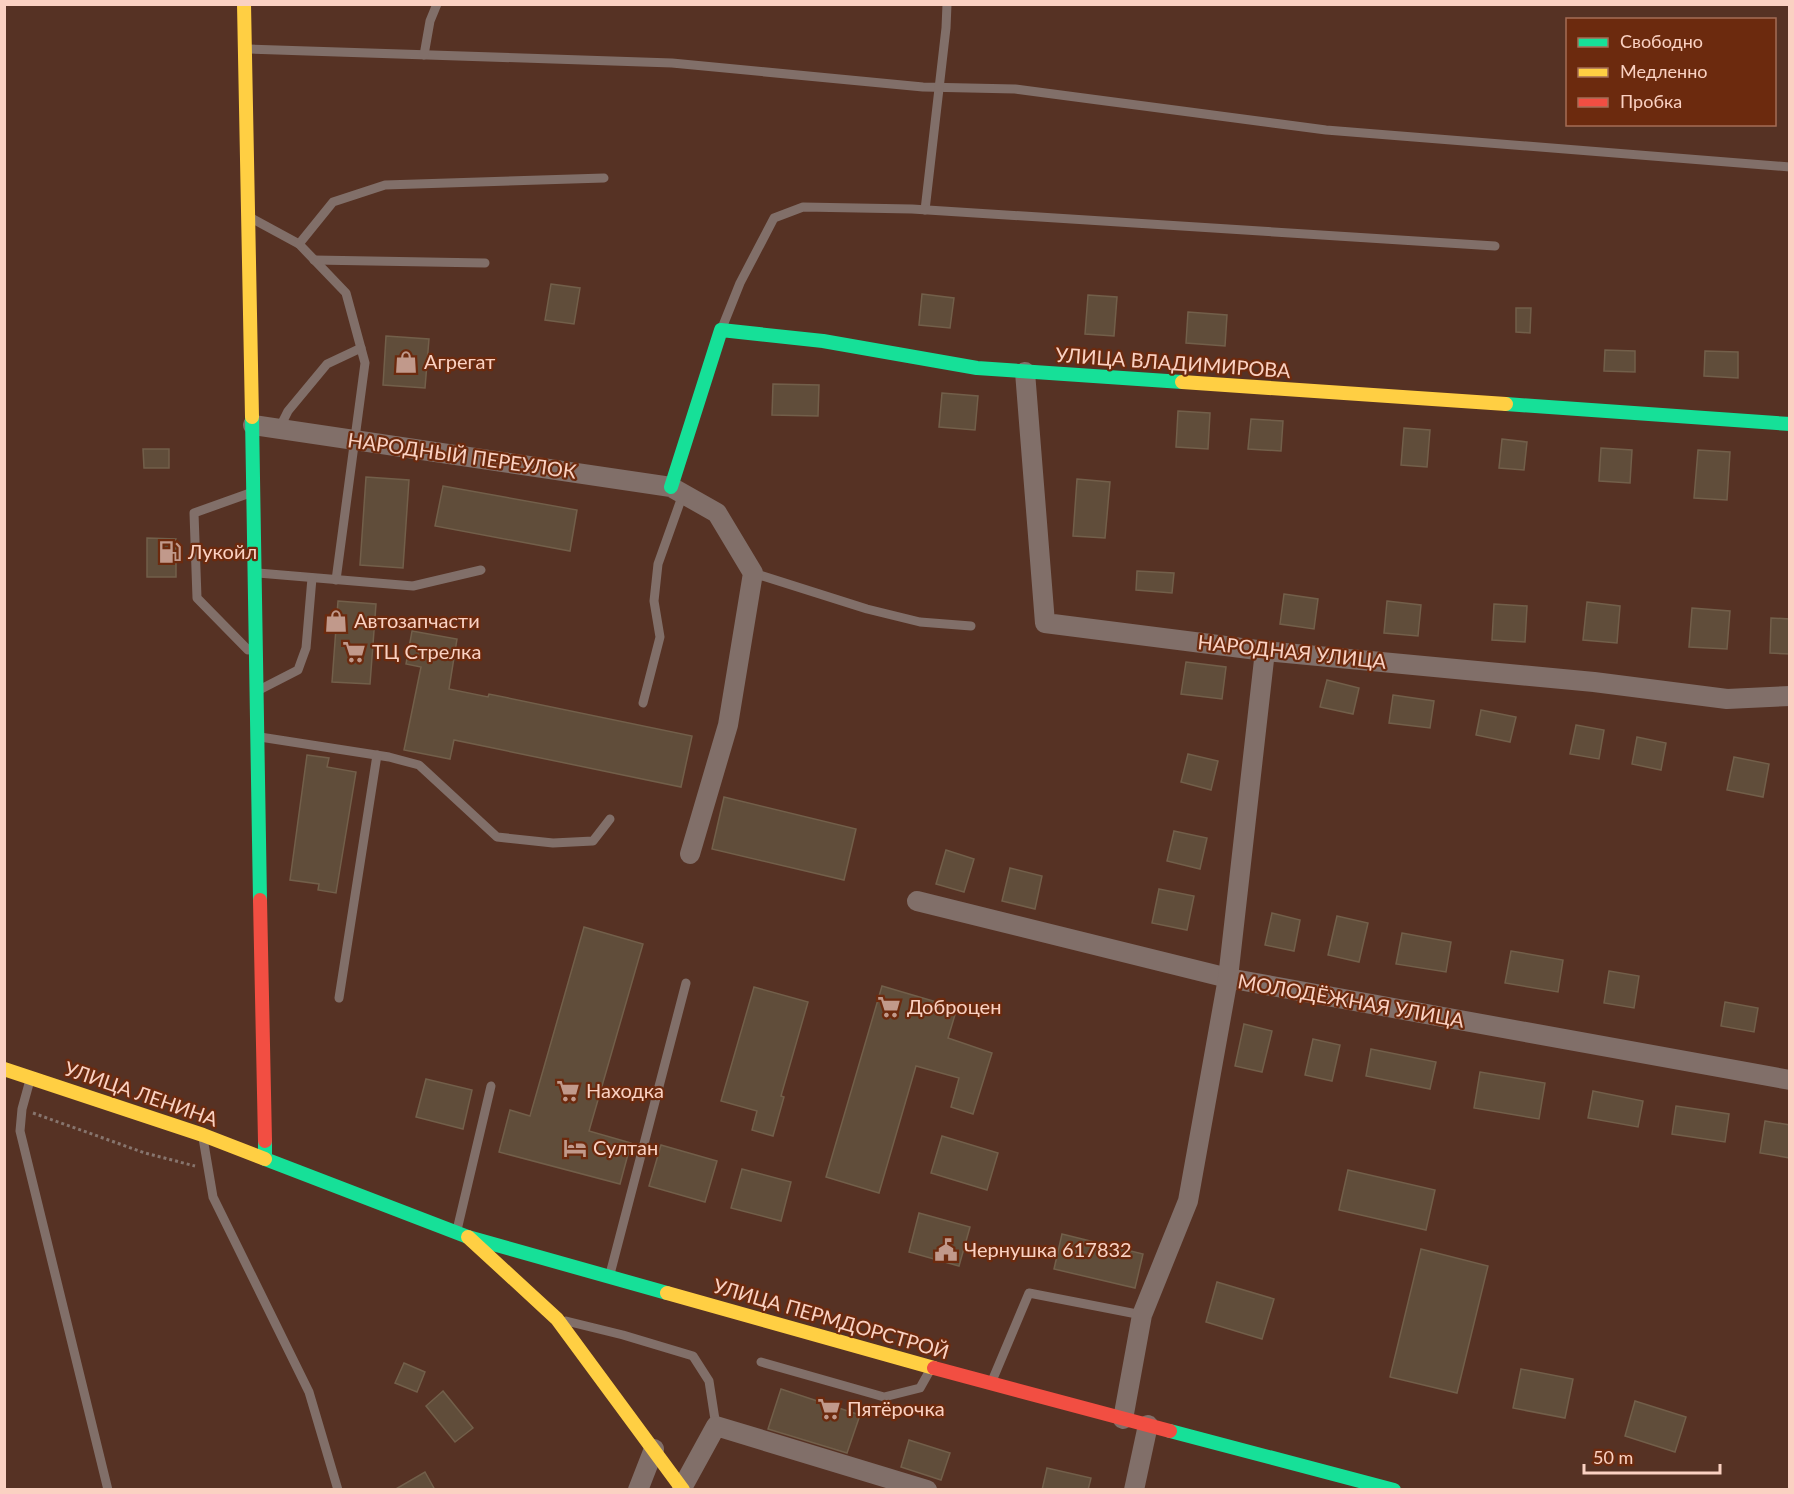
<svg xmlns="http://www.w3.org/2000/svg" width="1794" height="1494" font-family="Lato,sans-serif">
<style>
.building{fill:#604d3a;stroke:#725f4a;stroke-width:1.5}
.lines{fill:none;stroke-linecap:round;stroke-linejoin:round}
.path{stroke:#87756e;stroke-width:3;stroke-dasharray:3 3;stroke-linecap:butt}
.lane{stroke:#816f69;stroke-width:9}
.street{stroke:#816f69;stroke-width:20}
.fast{stroke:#16e098;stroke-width:14}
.slow{stroke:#ffcf43;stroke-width:14}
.jam{stroke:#f24e42;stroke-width:14}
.labels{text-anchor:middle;stroke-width:4.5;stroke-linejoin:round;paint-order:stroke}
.poi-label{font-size:20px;fill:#fad1c2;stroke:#6c2a0e;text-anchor:start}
.street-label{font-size:20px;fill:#fad1c2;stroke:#6c2a0e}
</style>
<rect width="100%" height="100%" fill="#563224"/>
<g class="building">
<polygon points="551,284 580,288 574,324 545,320"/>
<polygon points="922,294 954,298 950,328 919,325"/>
<polygon points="1088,295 1117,297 1114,336 1085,334"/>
<polygon points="1516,308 1531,308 1530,333 1516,332"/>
<polygon points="1188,312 1227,315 1225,346 1186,343"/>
<polygon points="386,336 429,339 425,388 383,385"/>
<polygon points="1605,350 1635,351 1635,372 1604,371"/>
<polygon points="1705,351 1738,352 1738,378 1704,376"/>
<polygon points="773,384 819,385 818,416 772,415"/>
<polygon points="942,393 978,396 975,430 939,427"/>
<polygon points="1178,411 1210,413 1208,449 1176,447"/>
<polygon points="1251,419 1283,421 1281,451 1248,449"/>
<polygon points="1404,428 1430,430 1427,467 1401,465"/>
<polygon points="1502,439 1527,442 1524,470 1499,468"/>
<polygon points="1601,448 1632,450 1630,483 1599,481"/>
<polygon points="143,449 169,449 169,468 144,468"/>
<polygon points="1698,450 1730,452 1727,500 1694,498"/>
<polygon points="366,477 409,480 403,568 360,565"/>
<polygon points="1077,479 1110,482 1105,538 1073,536"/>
<polygon points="443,486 577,510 570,551 435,526"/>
<polygon points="147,538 176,539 176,577 147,577"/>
<polygon points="1137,571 1174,573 1172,593 1136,590"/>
<polygon points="1284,594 1318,599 1314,629 1280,624"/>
<polygon points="338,601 376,604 370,684 332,682"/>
<polygon points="1387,601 1421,605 1418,636 1384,633"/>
<polygon points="1587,602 1620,606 1617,643 1583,640"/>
<polygon points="1494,604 1527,606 1525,642 1492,640"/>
<polygon points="1692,608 1730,611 1727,649 1689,647"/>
<polygon points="1771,618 1790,619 1790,654 1770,653"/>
<polygon points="412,631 457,639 449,689 488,697 489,694 692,736 681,787 454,740 450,759 404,750 421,667 406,664"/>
<polygon points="1186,662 1226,667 1222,699 1181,694"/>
<polygon points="1327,680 1359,688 1353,714 1320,707"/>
<polygon points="1393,695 1434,701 1430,728 1389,723"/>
<polygon points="1481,710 1516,717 1510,742 1476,735"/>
<polygon points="1576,725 1604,730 1599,759 1570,754"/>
<polygon points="1637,737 1666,743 1661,770 1632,764"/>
<polygon points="1188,754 1218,761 1211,790 1181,782"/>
<polygon points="307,755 329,758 327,767 356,772 336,893 318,890 319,884 290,880"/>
<polygon points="1734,757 1769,764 1763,797 1727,790"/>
<polygon points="724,797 856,829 844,880 712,849"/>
<polygon points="1174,831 1207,838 1200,869 1167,861"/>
<polygon points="946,850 974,859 964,892 936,884"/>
<polygon points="1010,868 1042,876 1035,909 1002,901"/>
<polygon points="1159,889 1194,896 1187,930 1152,923"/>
<polygon points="1272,913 1300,920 1294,951 1265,945"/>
<polygon points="1337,916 1368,923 1359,962 1328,955"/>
<polygon points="584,927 643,944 589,1131 631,1143 620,1184 499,1152 510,1110 530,1116"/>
<polygon points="1402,933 1451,942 1446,972 1396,964"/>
<polygon points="1511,951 1563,960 1558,992 1505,983"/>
<polygon points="1609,971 1639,976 1634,1008 1604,1003"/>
<polygon points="882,986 957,1008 948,1038 992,1053 973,1114 951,1107 959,1078 916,1066 879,1193 826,1177"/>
<polygon points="754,987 808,1002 781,1096 784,1097 773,1136 752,1130 757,1111 721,1101"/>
<polygon points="1725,1002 1758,1008 1754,1032 1721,1026"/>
<polygon points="1244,1024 1272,1031 1262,1072 1235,1066"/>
<polygon points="1313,1039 1340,1045 1332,1081 1305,1075"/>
<polygon points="1371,1049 1436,1062 1430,1089 1366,1076"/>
<polygon points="1480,1072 1545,1083 1539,1119 1474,1108"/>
<polygon points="426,1079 472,1090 463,1129 416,1117"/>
<polygon points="1593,1091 1643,1101 1638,1127 1588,1118"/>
<polygon points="1676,1106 1729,1114 1725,1142 1672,1134"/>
<polygon points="1765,1121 1790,1125 1790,1158 1760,1153"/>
<polygon points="942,1136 998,1153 987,1190 931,1173"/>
<polygon points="661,1145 717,1161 705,1202 649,1186"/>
<polygon points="742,1169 791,1182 781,1221 731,1208"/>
<polygon points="1348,1170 1435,1190 1426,1230 1339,1210"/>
<polygon points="919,1213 970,1227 959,1266 909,1252"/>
<polygon points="1062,1234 1143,1254 1135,1288 1054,1269"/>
<polygon points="1421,1249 1488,1266 1457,1393 1390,1377"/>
<polygon points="1217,1282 1274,1299 1262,1339 1206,1322"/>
<polygon points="404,1363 425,1372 417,1392 395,1383"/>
<polygon points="1521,1369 1573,1379 1565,1418 1513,1408"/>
<polygon points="781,1389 860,1415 847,1453 768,1429"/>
<polygon points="443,1391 473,1428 455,1442 426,1406"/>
<polygon points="1635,1401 1686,1417 1675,1452 1625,1436"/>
<polygon points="909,1440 950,1453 941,1480 901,1467"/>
<polygon points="1047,1468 1091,1478 1088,1490 1042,1490"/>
<polygon points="425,1472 435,1490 394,1490"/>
</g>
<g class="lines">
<polyline class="path" points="33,1113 145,1153 195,1166"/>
<g class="lane">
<polyline points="250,49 672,63 923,87 1015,89 1326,130 1790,167"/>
<polyline points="424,55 430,21 437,4"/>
<polyline points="925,210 946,28 947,4"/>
<polyline points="253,219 299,244 346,293 365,363 336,580"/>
<polyline points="299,244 333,202 385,185 604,178"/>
<polyline points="314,260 485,263"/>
<polyline points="722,328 740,283 774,218 803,207 912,209 1495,246"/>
<polyline points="279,429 288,411 327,364 361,348"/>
<polyline points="258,573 413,586 481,570"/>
<polyline points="753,573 867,609 920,622 971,626"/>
<polyline points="248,650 197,598 194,513 250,493"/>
<polyline points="261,689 298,670 306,648 312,578"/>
<polyline points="643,703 660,637 654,601 658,564 683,494"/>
<polyline points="260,737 389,757 419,765 497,837 553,843 593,841 610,819"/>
<polyline points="339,998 377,755"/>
<polyline points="30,1080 22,1109 20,1131 108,1490"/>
<polyline points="203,1138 213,1197 309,1392 338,1490"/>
<polyline points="457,1230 491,1086"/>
<polyline points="610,1274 686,983"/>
<polyline points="566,1321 623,1335 693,1356 709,1381 716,1426"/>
<polyline points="761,1362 884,1397 920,1388 929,1372"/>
<polyline points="992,1381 1029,1293 1142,1315"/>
</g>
<g class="street">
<polyline points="1025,372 1045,623 1265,651 1594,682 1727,699 1790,696"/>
<polyline points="253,425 671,487 717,513 753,573 728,725 690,854"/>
<polyline points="917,901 1228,978 1790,1080"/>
<polyline points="1123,1419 1142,1315 1188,1201 1228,978 1265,651"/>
<polyline points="682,1488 716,1426 927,1490"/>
<polyline points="638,1490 654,1449"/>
<polyline points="1134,1490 1148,1425"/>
</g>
<g class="fast">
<polyline points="1506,404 1790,424"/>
<polyline points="252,417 260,900"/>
<polyline points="671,487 721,330 823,341 977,368 1182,382"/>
<polyline points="265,1141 265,1159 468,1237 667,1293"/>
<polyline points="1170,1431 1394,1490"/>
</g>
<g class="slow">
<polyline points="244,4 252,417"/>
<polyline points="1182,382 1506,404"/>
<polyline points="4,1069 203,1135 265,1159"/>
<polyline points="468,1237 557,1319 683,1490"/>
<polyline points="667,1293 934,1368"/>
</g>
<g class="jam">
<polyline points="260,900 265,1141"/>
<polyline points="934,1368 1170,1431"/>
</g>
</g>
<defs>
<g id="shop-bare" transform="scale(1.8)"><path d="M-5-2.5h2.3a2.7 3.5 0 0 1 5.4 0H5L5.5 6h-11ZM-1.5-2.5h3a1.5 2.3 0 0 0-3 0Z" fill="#c1998b" stroke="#6c2a0e" stroke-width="2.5" paint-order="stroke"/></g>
<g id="fuel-bare" transform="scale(1.8)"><path d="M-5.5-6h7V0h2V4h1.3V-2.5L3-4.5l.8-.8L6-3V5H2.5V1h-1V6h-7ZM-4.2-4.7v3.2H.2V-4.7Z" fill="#c1998b" stroke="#6c2a0e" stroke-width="2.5" paint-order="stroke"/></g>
<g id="supermarket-bare" transform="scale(1.8)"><path d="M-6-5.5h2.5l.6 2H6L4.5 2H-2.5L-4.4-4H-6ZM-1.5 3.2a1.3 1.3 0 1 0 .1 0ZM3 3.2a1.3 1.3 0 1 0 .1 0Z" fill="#c1998b" stroke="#6c2a0e" stroke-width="2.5" paint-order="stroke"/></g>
<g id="hotel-bare" transform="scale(1.8)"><path d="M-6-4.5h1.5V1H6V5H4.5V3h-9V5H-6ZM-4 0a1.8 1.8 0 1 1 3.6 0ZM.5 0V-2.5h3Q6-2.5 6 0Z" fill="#c1998b" stroke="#6c2a0e" stroke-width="2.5" paint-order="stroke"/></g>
<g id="civic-bare" transform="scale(1.8)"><path d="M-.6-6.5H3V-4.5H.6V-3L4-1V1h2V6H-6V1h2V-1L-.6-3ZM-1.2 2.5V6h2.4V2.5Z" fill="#c1998b" stroke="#6c2a0e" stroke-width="2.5" paint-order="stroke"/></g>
</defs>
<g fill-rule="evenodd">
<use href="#shop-bare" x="406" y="362"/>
<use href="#fuel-bare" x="170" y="552"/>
<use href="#shop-bare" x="336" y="621"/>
<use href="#supermarket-bare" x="354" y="652"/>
<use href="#supermarket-bare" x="889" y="1007"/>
<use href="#supermarket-bare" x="568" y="1091"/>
<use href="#hotel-bare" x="575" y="1148"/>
<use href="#civic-bare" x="946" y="1250"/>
<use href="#supermarket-bare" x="829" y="1409"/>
</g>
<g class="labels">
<g class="poi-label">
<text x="424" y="369">Агрегат</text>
<text x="188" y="559">Лукойл</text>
<text x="354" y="628">Автозапчасти</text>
<text x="372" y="659">ТЦ Стрелка</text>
<text x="907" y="1014">Доброцен</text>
<text x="586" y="1098">Находка</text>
<text x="593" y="1155">Султан</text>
<text x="964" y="1257">Чернушка 617832</text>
<text x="847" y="1416">Пятёрочка</text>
</g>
<g class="street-label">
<text transform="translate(1173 363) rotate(4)" y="7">УЛИЦА ВЛАДИМИРОВА</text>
<text transform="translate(462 456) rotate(8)" y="7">НАРОДНЫЙ ПЕРЕУЛОК</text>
<text transform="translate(1292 652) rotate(6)" y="7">НАРОДНАЯ УЛИЦА</text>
<text transform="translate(1351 1001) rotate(10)" y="7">МОЛОДЁЖНАЯ УЛИЦА</text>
<text transform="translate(141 1094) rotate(19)" y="7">УЛИЦА ЛЕНИНА</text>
<text transform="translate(831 1319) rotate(16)" y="7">УЛИЦА ПЕРМДОРСТРОЙ</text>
</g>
</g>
<rect width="1794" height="1494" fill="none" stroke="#fad1c2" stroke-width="12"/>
<rect x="1566" y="18" width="210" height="108" fill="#6c2a0e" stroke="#a56d56" stroke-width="1.5"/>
<rect x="1578" y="38" width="30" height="9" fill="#16e098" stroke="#a56d56" stroke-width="1.5"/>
<text x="1620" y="48" font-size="18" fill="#fad1c2">Свободно</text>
<rect x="1578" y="68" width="30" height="9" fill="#ffcf43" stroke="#a56d56" stroke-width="1.5"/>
<text x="1620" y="78" font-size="18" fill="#fad1c2">Медленно</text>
<rect x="1578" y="98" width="30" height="9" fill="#f24e42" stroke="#a56d56" stroke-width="1.5"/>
<text x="1620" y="108" font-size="18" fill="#fad1c2">Пробка</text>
<path d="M1584 1464v9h136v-9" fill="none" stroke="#fad1c2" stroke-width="3"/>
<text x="1593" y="1464" font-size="18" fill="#fad1c2" stroke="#6c2a0e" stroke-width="4.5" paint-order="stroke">50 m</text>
</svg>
